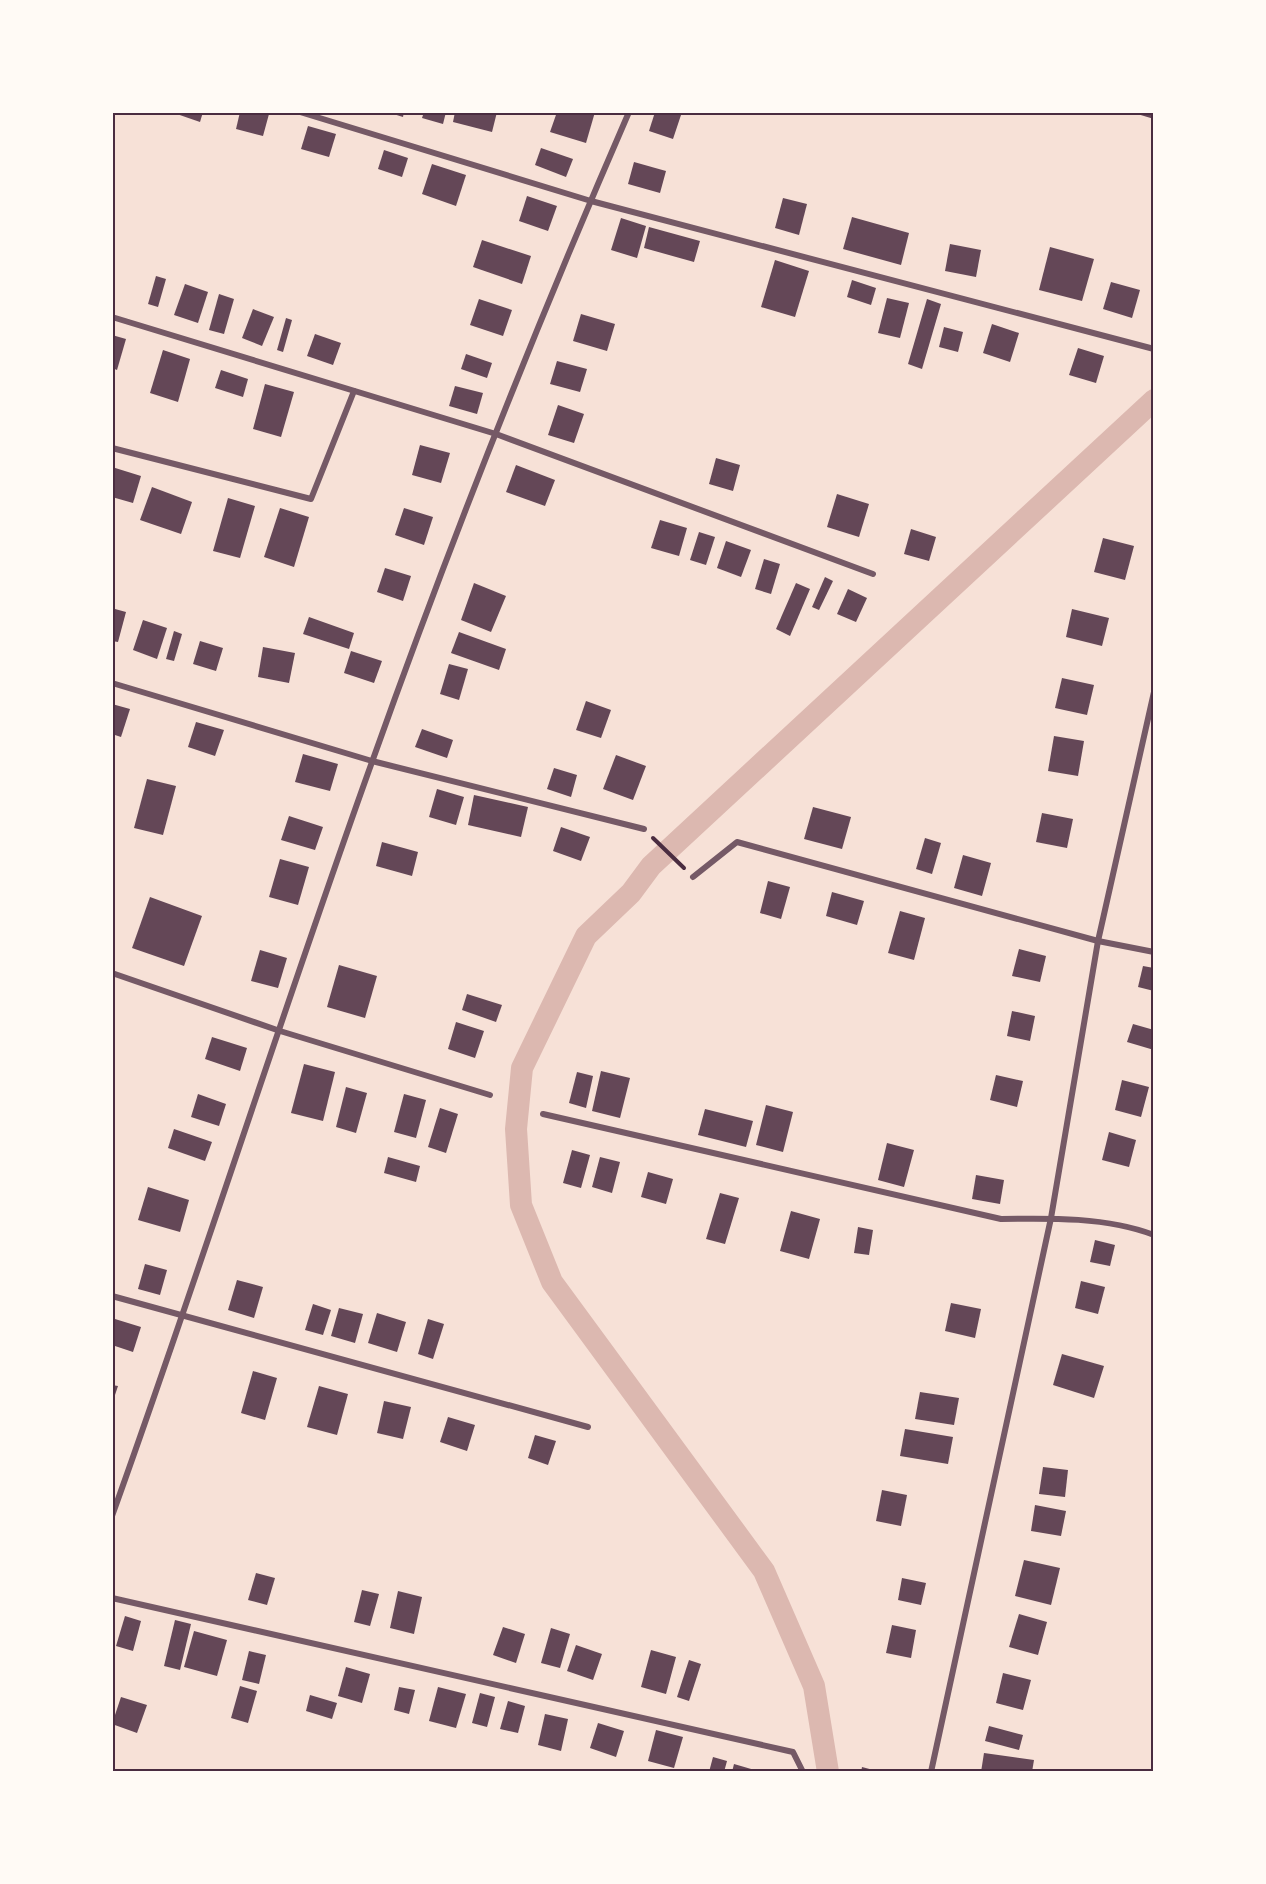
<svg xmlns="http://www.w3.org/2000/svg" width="1266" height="1884" font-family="'DM Sans',sans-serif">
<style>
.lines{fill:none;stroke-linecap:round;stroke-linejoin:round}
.canal{stroke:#dcb8b0;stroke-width:22}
.building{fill:#644757}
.path{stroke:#4a2c40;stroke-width:4}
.minor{stroke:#755966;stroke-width:6}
.neatline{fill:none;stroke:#4a2c40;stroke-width:2}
</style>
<rect width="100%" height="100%" fill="#f7e1d7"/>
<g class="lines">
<polyline class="canal" points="828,1772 814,1686 764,1571 552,1282 521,1205 516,1129 522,1068 586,936 631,893 651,866 1154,400"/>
</g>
<g class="building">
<polygon points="171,112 203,112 200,122"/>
<polygon points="240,112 269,114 263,136 236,129"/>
<polygon points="387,112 404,112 403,117"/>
<polygon points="424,112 446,112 443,124 422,118"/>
<polygon points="455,112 497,112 492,132 453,122"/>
<polygon points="557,112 595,112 586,143 550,132"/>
<polygon points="655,112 682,112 673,139 649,131"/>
<polygon points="1154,112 1154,119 1134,113 1134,112"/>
<polygon points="308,126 336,134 329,157 301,149"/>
<polygon points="541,148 573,159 566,177 535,165"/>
<polygon points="384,150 408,158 402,177 378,169"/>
<polygon points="634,162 666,171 660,193 628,184"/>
<polygon points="432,164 466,175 456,206 422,194"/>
<polygon points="527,196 557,206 548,231 519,221"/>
<polygon points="783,198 807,204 799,235 775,228"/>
<polygon points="852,217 909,233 901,265 843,249"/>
<polygon points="621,218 646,226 637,258 611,250"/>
<polygon points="649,227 700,241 694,262 644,248"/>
<polygon points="482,240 531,256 522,284 473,267"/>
<polygon points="950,244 981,250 976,277 945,271"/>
<polygon points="1050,247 1094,259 1082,301 1039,290"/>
<polygon points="775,260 809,271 795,317 761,307"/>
<polygon points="156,276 166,279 158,307 148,304"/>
<polygon points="852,280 876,288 871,305 847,297"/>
<polygon points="1111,282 1140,290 1132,318 1103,309"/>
<polygon points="185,284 208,292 198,323 174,315"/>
<polygon points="219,294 234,299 224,334 209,330"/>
<polygon points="887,298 909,303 900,338 878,333"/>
<polygon points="479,299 512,310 503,336 470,325"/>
<polygon points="927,299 941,304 922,369 908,364"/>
<polygon points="253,309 274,317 262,346 242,338"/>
<polygon points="581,314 615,324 607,351 573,341"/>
<polygon points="286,318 292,320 283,352 277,350"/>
<polygon points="992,324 1019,333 1010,362 983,353"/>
<polygon points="944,327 963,332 958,352 939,347"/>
<polygon points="315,334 341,343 333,365 307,356"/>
<polygon points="112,335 126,339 117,370 112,368"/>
<polygon points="1078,348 1104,356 1096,383 1069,375"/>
<polygon points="163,350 190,359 178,402 150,393"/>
<polygon points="466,354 492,363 487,378 461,369"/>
<polygon points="557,361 587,369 580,392 550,384"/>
<polygon points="221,370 248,379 243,397 215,388"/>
<polygon points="265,384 294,392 281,437 253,429"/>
<polygon points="455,386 483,393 477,414 449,406"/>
<polygon points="558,405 584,414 574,443 548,435"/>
<polygon points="420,445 450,453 441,483 412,475"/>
<polygon points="716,458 740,465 733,491 709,484"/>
<polygon points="516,465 555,480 545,506 506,492"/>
<polygon points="112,467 141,476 133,503 112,497"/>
<polygon points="152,487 192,502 181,534 140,520"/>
<polygon points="837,494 869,504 859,537 827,527"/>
<polygon points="228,498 255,506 240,558 213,551"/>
<polygon points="280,508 309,517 294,567 264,557"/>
<polygon points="404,508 433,517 424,545 395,535"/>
<polygon points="660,520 687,528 679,556 651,548"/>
<polygon points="911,529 936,537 929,561 904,554"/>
<polygon points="699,532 715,537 706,565 690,560"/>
<polygon points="1103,538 1134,546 1125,580 1094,572"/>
<polygon points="726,541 751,550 741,577 717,568"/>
<polygon points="764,559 780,564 771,594 755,589"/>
<polygon points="385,568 411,576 403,601 377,592"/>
<polygon points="825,577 833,581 819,610 812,607"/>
<polygon points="474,583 506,596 491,632 461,620"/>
<polygon points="796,583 810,589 790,636 776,629"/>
<polygon points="848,589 867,598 856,622 837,614"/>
<polygon points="115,609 126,612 118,642 112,641"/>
<polygon points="1072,609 1109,618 1102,646 1066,637"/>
<polygon points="309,617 354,633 349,649 303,634"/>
<polygon points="143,620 167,628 157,659 133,650"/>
<polygon points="174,631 182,634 174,661 166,659"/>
<polygon points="459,632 506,649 499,670 451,653"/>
<polygon points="200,641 223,648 216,671 193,664"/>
<polygon points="263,647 295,653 289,683 258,677"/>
<polygon points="351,651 382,661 374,683 344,673"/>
<polygon points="449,664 468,669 459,700 440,694"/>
<polygon points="1062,678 1094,685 1087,715 1055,708"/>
<polygon points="586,701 611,710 601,738 576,730"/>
<polygon points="112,704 130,709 121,737 112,734"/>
<polygon points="196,722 224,730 215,756 188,747"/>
<polygon points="422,729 453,740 447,758 415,747"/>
<polygon points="1054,736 1084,741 1078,776 1048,771"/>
<polygon points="303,754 338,764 330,791 295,782"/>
<polygon points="616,755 646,766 633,800 603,789"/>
<polygon points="554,768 577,775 571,797 547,789"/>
<polygon points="147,779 176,786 163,835 134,828"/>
<polygon points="437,789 464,797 456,825 429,817"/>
<polygon points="474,795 528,807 521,837 468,825"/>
<polygon points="813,807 851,817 842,849 804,839"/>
<polygon points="1042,813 1073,819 1067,848 1036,842"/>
<polygon points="289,816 323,827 315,850 281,840"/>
<polygon points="561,827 590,837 581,861 553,851"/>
<polygon points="925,838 941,843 932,874 916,869"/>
<polygon points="382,842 418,852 412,876 376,866"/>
<polygon points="963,855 991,863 982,896 954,888"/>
<polygon points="280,859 309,867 298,905 269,897"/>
<polygon points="768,881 790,887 781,919 760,913"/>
<polygon points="832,892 864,901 857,925 826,916"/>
<polygon points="150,897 202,916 184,966 132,948"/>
<polygon points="900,911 925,918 914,960 888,953"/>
<polygon points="1019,949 1046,956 1040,982 1012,976"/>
<polygon points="260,950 287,958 278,988 251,981"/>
<polygon points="339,965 377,976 365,1018 327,1007"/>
<polygon points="1143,966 1154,968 1154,991 1138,987"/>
<polygon points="467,994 502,1005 496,1022 462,1010"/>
<polygon points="1012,1011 1035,1016 1030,1041 1007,1036"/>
<polygon points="456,1022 484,1031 475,1058 448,1049"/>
<polygon points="1133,1024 1154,1030 1154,1050 1127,1042"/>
<polygon points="212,1037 247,1048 240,1071 205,1059"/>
<polygon points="304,1064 335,1072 323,1121 291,1113"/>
<polygon points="601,1071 630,1078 620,1118 592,1111"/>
<polygon points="577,1072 593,1076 586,1108 569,1103"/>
<polygon points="996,1075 1023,1081 1017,1107 990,1100"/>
<polygon points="1122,1080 1149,1087 1141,1117 1115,1110"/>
<polygon points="346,1087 367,1093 356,1133 336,1127"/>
<polygon points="198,1094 226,1104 219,1126 191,1117"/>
<polygon points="404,1094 426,1100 416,1138 394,1132"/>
<polygon points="766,1105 793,1112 783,1152 756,1145"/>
<polygon points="440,1108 458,1114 446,1153 428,1147"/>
<polygon points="705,1109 753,1121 746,1147 698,1135"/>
<polygon points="174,1129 212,1142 205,1161 168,1148"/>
<polygon points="1109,1132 1136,1140 1129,1167 1102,1160"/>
<polygon points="887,1143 914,1150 904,1187 878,1180"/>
<polygon points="572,1150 590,1155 581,1188 563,1183"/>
<polygon points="388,1157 420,1166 416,1182 384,1173"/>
<polygon points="600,1157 620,1162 612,1193 592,1187"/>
<polygon points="648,1172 673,1179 666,1204 641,1197"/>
<polygon points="976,1175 1004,1180 1000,1204 972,1199"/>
<polygon points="148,1187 189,1200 180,1232 138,1220"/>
<polygon points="720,1193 739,1198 725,1244 706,1239"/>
<polygon points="791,1211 820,1219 809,1259 780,1251"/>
<polygon points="858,1227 873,1230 869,1255 854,1253"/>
<polygon points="1095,1240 1115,1245 1110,1266 1090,1262"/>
<polygon points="145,1264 167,1270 160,1295 138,1289"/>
<polygon points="237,1280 263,1287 254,1318 228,1310"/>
<polygon points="1081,1281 1105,1287 1098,1314 1075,1308"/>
<polygon points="951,1303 981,1309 975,1338 945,1331"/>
<polygon points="313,1304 331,1310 323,1335 305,1330"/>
<polygon points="339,1308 363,1314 355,1343 331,1336"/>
<polygon points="377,1313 406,1322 397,1352 368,1343"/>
<polygon points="115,1319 141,1327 133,1352 112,1345"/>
<polygon points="428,1319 444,1324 433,1359 418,1354"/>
<polygon points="1062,1354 1104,1366 1094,1398 1053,1385"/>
<polygon points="253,1371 277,1378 265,1420 241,1413"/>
<polygon points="112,1385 118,1386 113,1401 112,1401"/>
<polygon points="319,1386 348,1394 337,1435 307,1427"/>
<polygon points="920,1392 959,1398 954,1425 915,1419"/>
<polygon points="384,1401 411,1407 403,1439 377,1433"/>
<polygon points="448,1417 475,1425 467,1451 440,1442"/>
<polygon points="905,1429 953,1437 948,1464 900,1456"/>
<polygon points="535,1435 556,1441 548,1465 528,1458"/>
<polygon points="1043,1467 1068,1470 1065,1497 1039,1494"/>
<polygon points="882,1490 907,1495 901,1526 876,1521"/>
<polygon points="1035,1505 1066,1511 1061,1536 1031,1531"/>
<polygon points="1024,1560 1060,1568 1051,1605 1015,1596"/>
<polygon points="256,1573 275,1578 267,1605 248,1600"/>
<polygon points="902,1578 926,1583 921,1605 898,1600"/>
<polygon points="362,1590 379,1594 370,1626 354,1622"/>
<polygon points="398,1591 422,1597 414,1634 390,1628"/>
<polygon points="1019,1614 1047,1622 1038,1655 1009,1647"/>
<polygon points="125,1616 141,1621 133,1651 116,1646"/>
<polygon points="175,1620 191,1624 180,1670 164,1666"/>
<polygon points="892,1625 916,1630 911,1658 886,1653"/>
<polygon points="503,1627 525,1634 516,1663 493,1655"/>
<polygon points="551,1628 570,1634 560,1668 541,1663"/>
<polygon points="194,1631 227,1640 217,1676 184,1667"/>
<polygon points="576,1645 602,1654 593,1680 567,1671"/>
<polygon points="651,1650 676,1657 666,1694 641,1687"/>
<polygon points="249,1651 266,1655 259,1684 242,1680"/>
<polygon points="689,1660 701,1664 689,1701 677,1697"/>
<polygon points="346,1667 370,1674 362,1703 338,1696"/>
<polygon points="1003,1673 1031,1680 1023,1710 996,1703"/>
<polygon points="240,1686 257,1691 248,1723 231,1718"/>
<polygon points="399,1687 415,1690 409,1714 394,1710"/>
<polygon points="438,1687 466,1694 456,1728 429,1721"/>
<polygon points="480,1693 495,1697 487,1727 472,1723"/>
<polygon points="310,1695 337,1703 332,1719 306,1711"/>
<polygon points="121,1697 147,1705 137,1733 112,1724"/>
<polygon points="508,1701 525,1706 518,1733 500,1729"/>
<polygon points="545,1714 568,1719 561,1751 538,1745"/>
<polygon points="598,1723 624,1731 616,1757 590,1748"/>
<polygon points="989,1726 1023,1735 1019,1750 985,1741"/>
<polygon points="656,1730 683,1737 674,1768 648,1761"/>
<polygon points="984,1753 1034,1760 1032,1772 981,1772"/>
<polygon points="713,1757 727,1761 724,1772 709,1772"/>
<polygon points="734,1764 758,1771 757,1772 732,1772"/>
<polygon points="862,1767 877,1771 877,1772 861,1772"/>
</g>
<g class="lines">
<polyline class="path" points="653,838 684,868"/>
<g class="minor">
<polyline points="300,112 591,201 1154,349"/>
<polyline points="112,317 496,434 873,574"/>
<polyline points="112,448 311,499 354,391"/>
<polyline points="112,683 372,761 644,829"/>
<polyline points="693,877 737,842 1098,941 1154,952"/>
<polyline points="112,973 280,1031 490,1095"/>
<path d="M543,1114l458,105c49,-1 106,-2 153,16"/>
<polyline points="112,1296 588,1427"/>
<path d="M112,1516c90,-250 170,-504 260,-754 78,-219 164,-436 257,-650"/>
<polyline points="112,1598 793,1752 803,1772"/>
<polyline points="931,1772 1051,1218 1098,941 1154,692"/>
</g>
</g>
<rect width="1266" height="1884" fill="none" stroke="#fffaf5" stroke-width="228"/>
<rect x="114" y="114" width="1038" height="1656" class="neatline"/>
</svg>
